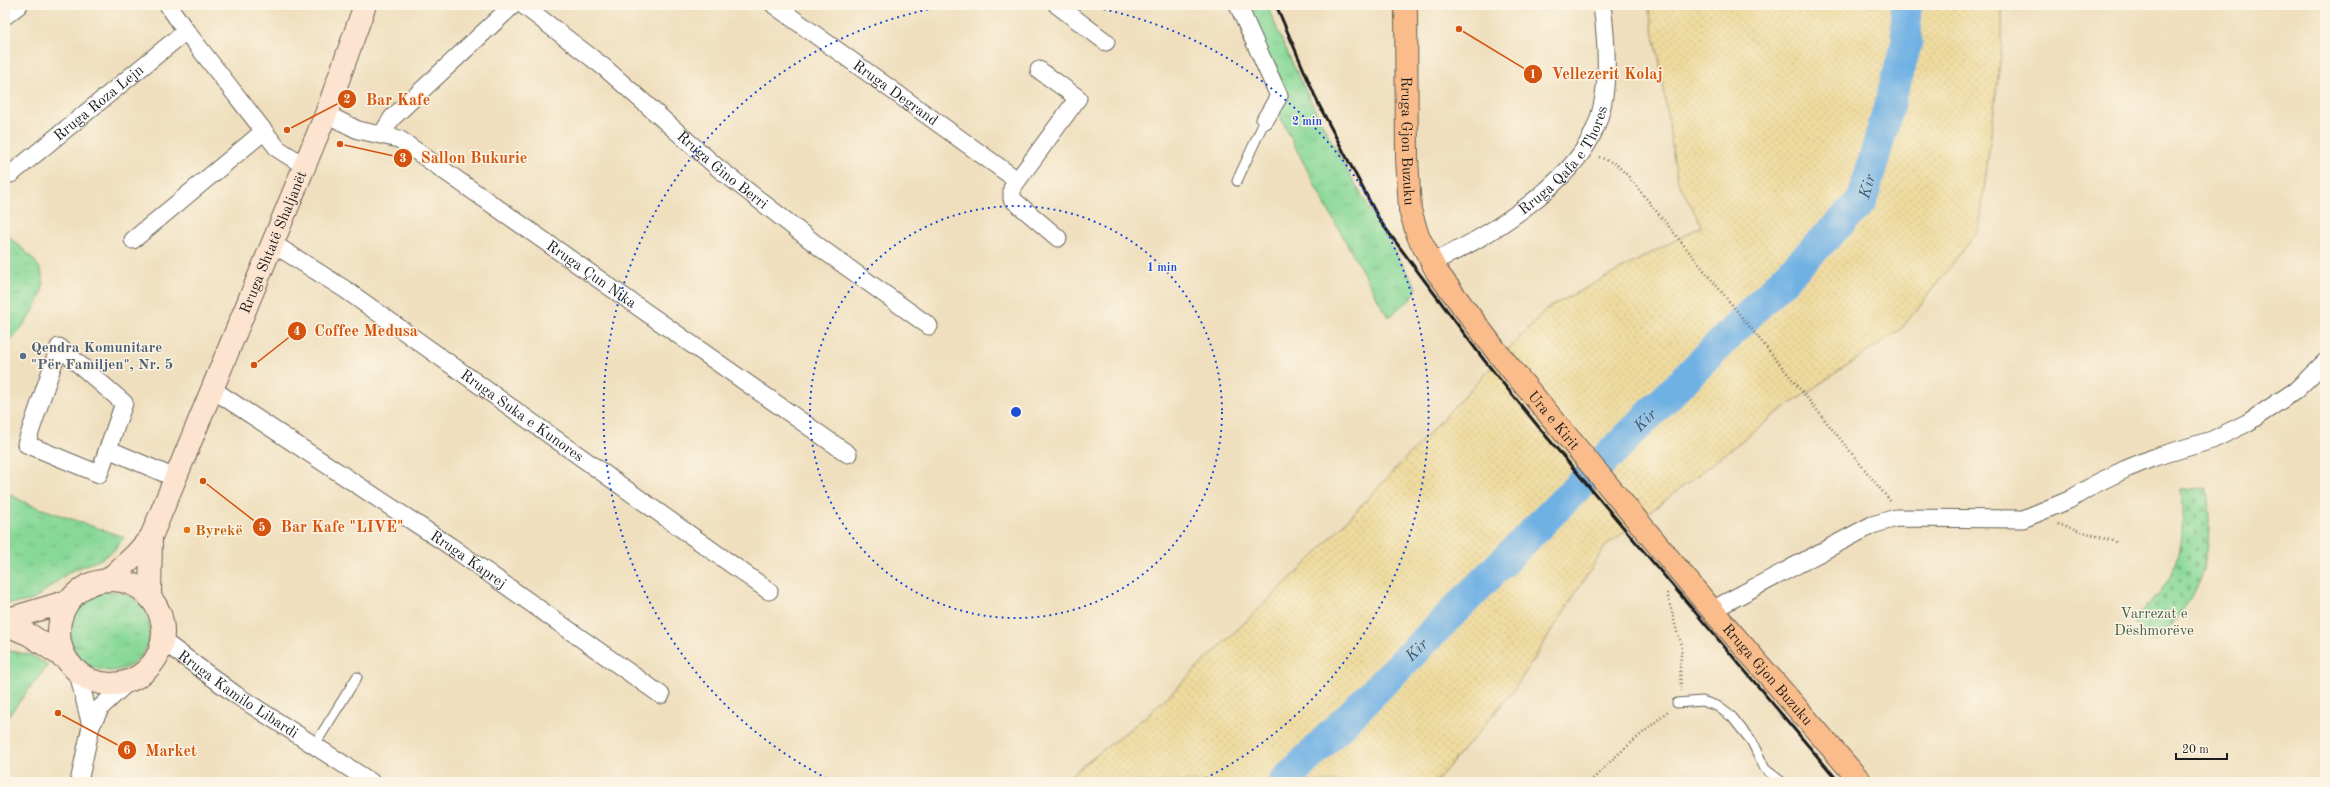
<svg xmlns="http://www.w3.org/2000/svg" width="2330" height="787" font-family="'Old Standard TT',serif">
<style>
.grass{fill:url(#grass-tufts);stroke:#527a5a}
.sand{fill:url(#sand-dots);stroke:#857b5d}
.cemetery{fill:url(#cemetery-stones);stroke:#527a5a}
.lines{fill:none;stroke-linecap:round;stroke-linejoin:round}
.river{stroke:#70b1e4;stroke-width:31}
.lane-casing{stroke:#666055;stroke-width:11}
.street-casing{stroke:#666055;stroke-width:19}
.secondary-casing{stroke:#666055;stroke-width:24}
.primary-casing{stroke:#666055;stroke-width:24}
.path{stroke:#666055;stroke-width:2.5;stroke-dasharray:1 3;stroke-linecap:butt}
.lane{stroke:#fff;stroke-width:9}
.street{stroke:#fff;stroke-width:17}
.secondary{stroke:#fde4d0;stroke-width:22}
.primary{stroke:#f9bc8a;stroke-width:22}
.rail{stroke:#1c1c1c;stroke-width:3}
.ring{fill:none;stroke:#1d4ed8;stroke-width:2;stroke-dasharray:2 4}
.service-dot{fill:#5c6f8a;stroke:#fcf5e5;stroke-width:1.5}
.food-dot{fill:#e8710a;stroke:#fcf5e5;stroke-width:1.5}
.labels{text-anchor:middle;stroke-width:3;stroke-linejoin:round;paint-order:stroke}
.street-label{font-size:15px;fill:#1c1c1c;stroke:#fcf5e5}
.service-label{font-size:15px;font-weight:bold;fill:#4e5e75;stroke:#fcf5e5;text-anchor:start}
.food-label{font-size:15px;font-weight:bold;fill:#c56008;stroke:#fcf5e5;text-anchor:start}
.park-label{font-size:15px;fill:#425e47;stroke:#fcf5e5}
.water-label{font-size:16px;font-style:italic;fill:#3e586c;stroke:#fcf5e5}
.centre{fill:#1d4ed8;stroke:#fcf5e5;stroke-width:2}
.ring-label{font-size:12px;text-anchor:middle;font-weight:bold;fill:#1d4ed8;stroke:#fcf5e5;stroke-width:3;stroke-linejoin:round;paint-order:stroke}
.leader{fill:none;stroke:#d4530e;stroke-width:1.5}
.callout-dot{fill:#d4530e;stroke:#fcf5e5;stroke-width:1.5}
.mark-label{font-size:12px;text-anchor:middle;font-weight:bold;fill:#fff}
.callout-label{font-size:16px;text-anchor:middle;font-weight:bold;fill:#d4530e;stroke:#fcf5e5;stroke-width:3;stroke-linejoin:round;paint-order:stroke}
</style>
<defs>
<pattern id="grass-tufts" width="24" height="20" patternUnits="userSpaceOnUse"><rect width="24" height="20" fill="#88d898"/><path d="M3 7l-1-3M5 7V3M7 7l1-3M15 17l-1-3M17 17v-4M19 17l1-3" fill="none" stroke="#75b982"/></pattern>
<pattern id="sand-dots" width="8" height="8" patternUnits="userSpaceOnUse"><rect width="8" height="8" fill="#eeda9e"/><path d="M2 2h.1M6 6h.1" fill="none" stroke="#ccba88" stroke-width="1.8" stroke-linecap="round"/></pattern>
<pattern id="cemetery-stones" width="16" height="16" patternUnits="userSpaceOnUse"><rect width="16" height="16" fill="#88d898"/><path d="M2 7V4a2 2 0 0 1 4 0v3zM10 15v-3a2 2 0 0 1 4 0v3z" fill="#75b982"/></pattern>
</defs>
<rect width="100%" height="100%" fill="#fcf5e5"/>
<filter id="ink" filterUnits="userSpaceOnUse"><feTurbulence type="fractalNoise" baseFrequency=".025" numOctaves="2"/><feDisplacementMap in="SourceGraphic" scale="8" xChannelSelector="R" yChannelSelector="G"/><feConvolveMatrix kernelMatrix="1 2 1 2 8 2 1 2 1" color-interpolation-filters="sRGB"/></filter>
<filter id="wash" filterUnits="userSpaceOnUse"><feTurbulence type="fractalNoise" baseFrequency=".012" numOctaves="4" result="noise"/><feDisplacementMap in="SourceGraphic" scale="16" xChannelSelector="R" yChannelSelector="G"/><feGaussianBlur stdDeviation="0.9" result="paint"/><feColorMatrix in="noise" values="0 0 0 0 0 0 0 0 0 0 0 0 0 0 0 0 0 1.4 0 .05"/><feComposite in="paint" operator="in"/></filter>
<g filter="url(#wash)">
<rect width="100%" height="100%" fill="#efdfbe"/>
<g class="grass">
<path d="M1247,5h20c40,99 94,192 150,283l-6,11 -23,18 -66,-118 -46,-90z"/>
<path d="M5,233c10,10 23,19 31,30 22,27 -14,64 -31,84z"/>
<polygon points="5,492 28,504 124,537 113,551 101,559 69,572 33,600 18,603 5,603"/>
<circle cx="110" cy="631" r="40"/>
<polygon points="5,650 31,655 48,665 5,720"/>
</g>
<polygon class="sand" points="1648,5 2002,5 2002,46 1979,230 1902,328 1780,411 1605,547 1514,690 1436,782 1062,782 1149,714 1306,564 1546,309 1702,226 1677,180 1659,59"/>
<path class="cemetery" d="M2207,488c7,68 -3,105 -52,154l-6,-2 -17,-21c46,-36 56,-72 48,-129z"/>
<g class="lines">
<path class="river" id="s1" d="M1284,782l578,-581 45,-159 -2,-37"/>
</g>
</g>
<g filter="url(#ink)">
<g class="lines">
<g class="lane-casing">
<g id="lane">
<polyline points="1237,181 1265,120"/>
<polyline points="1677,703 1702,701 1717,706 1732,717 1752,742 1765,769 1782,782"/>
<polyline points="314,746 357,677"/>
</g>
</g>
<g class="street-casing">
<g id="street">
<polyline points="168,5 186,31 278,149 305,166"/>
<path id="s2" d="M523,5l82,63 113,100 104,81 107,77"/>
<path id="s3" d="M774,5l243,175"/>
<polyline points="1057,5 1106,42"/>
<polyline points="1238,5 1279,96 1265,120"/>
<polyline points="5,16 19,5"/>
<polyline points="1039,70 1078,98 1012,188 1012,199 1058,238"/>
<path id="s4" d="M326,114l32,16 41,9 449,315"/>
<polyline points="382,134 392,118 513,5"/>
<path id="s5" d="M11,174l175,-143"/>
<polyline points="133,240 263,132"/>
<path id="s6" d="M272,243l74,47 423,301"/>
<path id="s7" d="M1431,262c52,-20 141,-79 163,-131 17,-38 13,-86 8,-126"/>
<polygon points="59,347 124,403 99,474 26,444"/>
<path id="s8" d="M212,389l238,157 211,149"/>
<polyline points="108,449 175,478"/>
<polyline points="1712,610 1872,525 1896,518 2023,519 2069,500 2097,483 2126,469 2155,457 2212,440 2247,423 2295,391 2325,362"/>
<path id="s9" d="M163,641l73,54 135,87"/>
<polyline points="78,673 91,726"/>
<polyline points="79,782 91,726 101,707 128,682"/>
</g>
</g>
<g class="secondary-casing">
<g id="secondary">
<path id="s10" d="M108,580l27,-25 16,-18 175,-423 39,-109"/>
<circle cx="111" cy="632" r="52"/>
<polyline points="150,597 151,537"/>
<polyline points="5,620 68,601"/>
<polyline points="5,624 30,635 66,659"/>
</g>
</g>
<g class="primary-casing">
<g id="primary">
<path id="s11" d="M1406,5l1,153 3,52 8,26 19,36 60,80 215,258 149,172"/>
</g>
</g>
<g class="path">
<polyline points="1599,157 1616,164 1628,176 1891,502"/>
<polyline points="2058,524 2119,543"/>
<polyline points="1667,593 1677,632 1682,645 1680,665 1681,691"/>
<polyline points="1590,782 1615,757 1668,711"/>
</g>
<use href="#lane" class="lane"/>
<use href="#street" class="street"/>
<use href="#secondary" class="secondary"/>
<use href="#primary" class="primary"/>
<polyline class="rail" points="1276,5 1318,103 1380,221 1484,360 1546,436 1839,782"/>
</g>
</g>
<g class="ring">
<circle cx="1016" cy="412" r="206"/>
<path d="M832 781A412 412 0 0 1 952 5M1080 5A412 412 0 0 1 1200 781"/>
</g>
<circle class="service-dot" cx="23" cy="356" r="4"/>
<circle class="food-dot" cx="187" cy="530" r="4"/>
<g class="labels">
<g class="street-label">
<text dy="5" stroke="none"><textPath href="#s3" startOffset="150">Rruga Degrand</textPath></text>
<text dy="5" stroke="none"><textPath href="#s5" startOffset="113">Rruga Roza Lejn</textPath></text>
<text dy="5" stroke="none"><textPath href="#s11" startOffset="136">Rruga Gjon Buzuku</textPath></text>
<text dy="5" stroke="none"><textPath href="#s7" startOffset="171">Rruga Qafa e Thores</textPath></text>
<text dy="5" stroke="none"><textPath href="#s2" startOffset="259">Rruga Gino Berri</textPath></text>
<text dy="5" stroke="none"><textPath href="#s10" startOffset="380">Rruga Shtatë Shaljanët</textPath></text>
<text dy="5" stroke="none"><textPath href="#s4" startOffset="313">Rruga Çun Nika</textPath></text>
<text dy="5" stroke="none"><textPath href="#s6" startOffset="304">Rruga Suka e Kunores</textPath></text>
<text dy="5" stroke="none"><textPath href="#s11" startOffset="462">Ura e Kirit</textPath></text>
<text dy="5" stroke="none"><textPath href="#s8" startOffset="308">Rruga Kaprej</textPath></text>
<text dy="5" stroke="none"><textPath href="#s11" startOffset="794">Rruga Gjon Buzuku</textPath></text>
<text dy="5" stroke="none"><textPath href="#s9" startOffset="92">Rruga Kamilo Libardi</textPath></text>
</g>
<g class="service-label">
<text x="31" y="352">Qendra Komunitare<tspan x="31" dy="17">"Për Familjen", Nr. 5</tspan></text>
</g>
<g class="food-label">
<text x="195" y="535">Byrekë</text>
</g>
<g class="park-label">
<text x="2154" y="618">Varrezat e<tspan x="2154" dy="17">Dëshmorëve</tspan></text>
</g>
<g class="water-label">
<text dy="6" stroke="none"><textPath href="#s1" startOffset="835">Kir</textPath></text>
<text dy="6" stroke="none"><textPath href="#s1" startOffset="511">Kir</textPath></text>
<text dy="6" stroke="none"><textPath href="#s1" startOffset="187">Kir</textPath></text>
</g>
</g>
<circle cx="1016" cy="412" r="6" class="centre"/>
<g class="ring-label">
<text x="1307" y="125">2 min</text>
<text x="1162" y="271">1 min</text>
</g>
<path class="leader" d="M1459 29L1533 74M287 130L347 99M340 144L403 158M254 365L297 331M203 481L262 527M58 713L127 750"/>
<g class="callout-dot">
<circle cx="1459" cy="29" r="4"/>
<circle cx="287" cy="130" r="4"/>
<circle cx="340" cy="144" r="4"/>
<circle cx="254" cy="365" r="4"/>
<circle cx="203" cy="481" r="4"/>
<circle cx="58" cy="713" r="4"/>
<circle cx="1533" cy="74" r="10"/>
<circle cx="347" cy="99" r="10"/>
<circle cx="403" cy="158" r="10"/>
<circle cx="297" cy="331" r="10"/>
<circle cx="262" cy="527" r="10"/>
<circle cx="127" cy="750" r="10"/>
</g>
<g class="mark-label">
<text x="1533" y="78">1</text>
<text x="347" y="103">2</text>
<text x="403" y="162">3</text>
<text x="297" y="335">4</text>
<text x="262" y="531">5</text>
<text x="127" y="754">6</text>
</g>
<g class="callout-label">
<text x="1607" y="79">Vellezerit Kolaj</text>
<text x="398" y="105">Bar Kafe</text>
<text x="474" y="163">Sallon Bukurie</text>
<text x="366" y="336">Coffee Medusa</text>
<text x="342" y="532">Bar Kafe "LIVE"</text>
<text x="171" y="756">Market</text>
</g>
<rect width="2330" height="787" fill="none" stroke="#fcf5e5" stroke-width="20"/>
<path d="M2176 753v6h51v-6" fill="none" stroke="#1c1c1c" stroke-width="2"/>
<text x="2182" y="753" font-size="12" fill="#1c1c1c" stroke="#fcf5e5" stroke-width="3" paint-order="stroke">20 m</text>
</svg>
